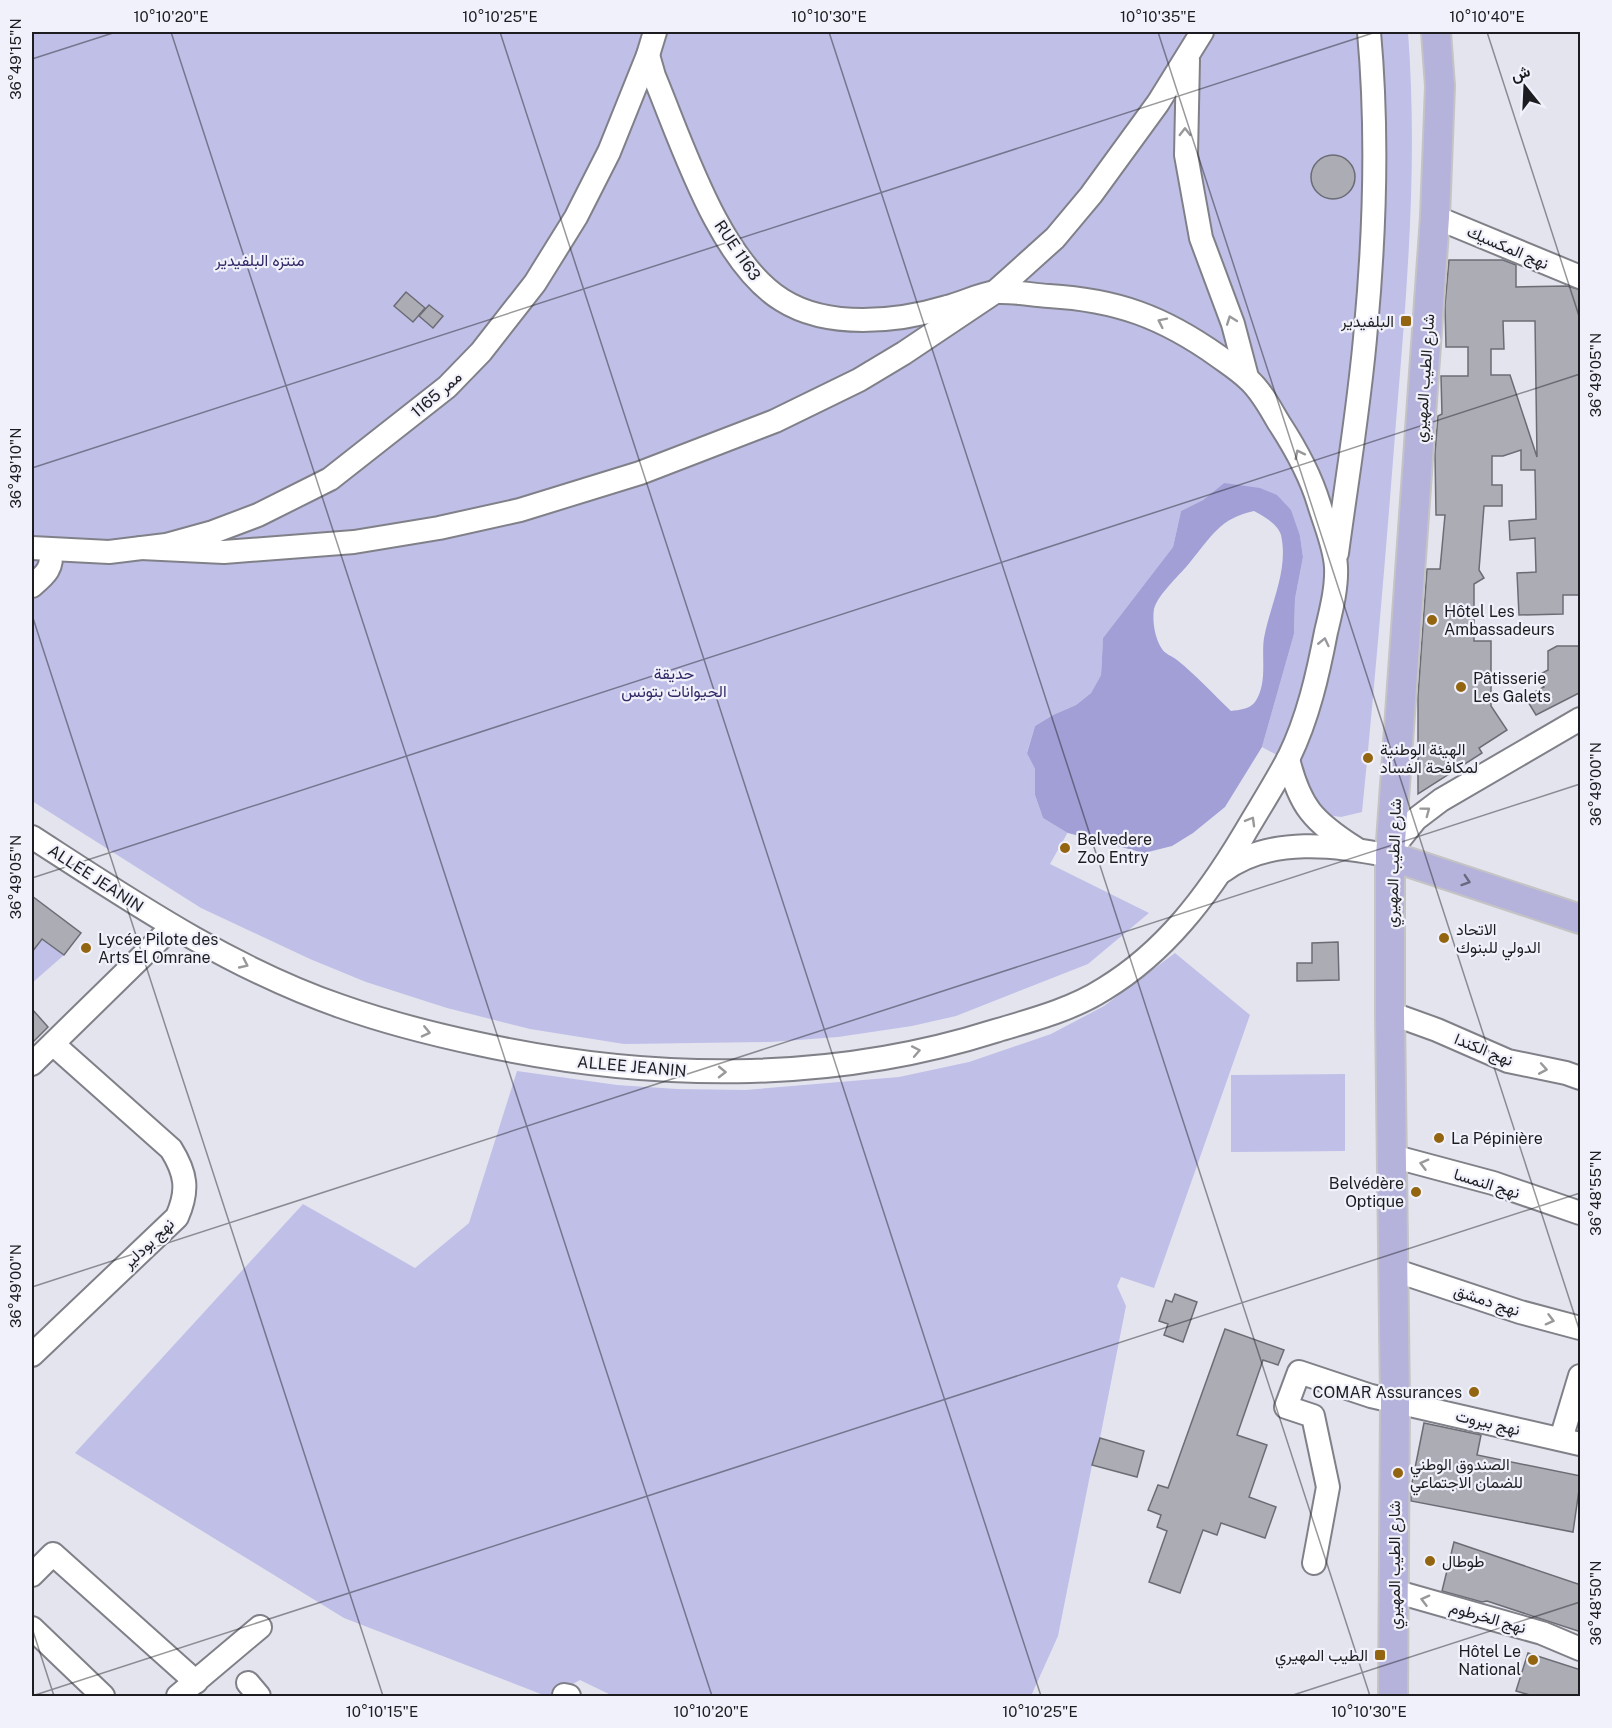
<svg xmlns="http://www.w3.org/2000/svg" width="1612" height="1728" font-family="'Public Sans',Vazirmatn,sans-serif">
<style>
.green{fill:#c0bfe8}
.water{fill:#a19fd5;fill-rule:evenodd}
.building{fill:#acacb5;stroke:#6c6c75;stroke-width:1.5;fill-rule:evenodd}
.lines{fill:none;stroke-linecap:round;stroke-linejoin:round}
.minor-casing{stroke:#808089;stroke-width:26}
.major-casing{stroke:#c4c4c5;stroke-width:32}
.minor{stroke:#fff;stroke-width:22}
.major{stroke:#b5b2dc;stroke-width:28}
.oneway{stroke:#99999b}
.oneway2{stroke:#69687e}
.ticks{fill:none;stroke:#1d1d21;stroke-width:1.5;stroke-opacity:0.45}
.poi-dot{fill:#936511;stroke:#f1f1fb;stroke-width:2}
.labels{text-anchor:middle;stroke-width:4.5;stroke-linejoin:round;paint-order:stroke}
.street-label{font-size:16px;fill:#1d1d21;stroke:#f1f1fb}
.park-label{font-size:16px;fill:#312867;stroke:#f1f1fb}
.poi-label{font-size:16px;fill:#1d1d21;stroke:#f1f1fb;text-anchor:start}
.neatline{fill:none;stroke:#1d1d21;stroke-width:2}
.ticks-label{font-size:15px;text-anchor:middle;fill:#1d1d21}
</style>
<rect width="100%" height="100%" fill="#e4e4ee"/>
<g class="green">
<path d="M32,32h1376c10,132 -1,258 -12,390 -10,130 -21,260 -34,390l-21,5 -22,-3 -24,-49 -33,-18 32,-113 1,-35 8,-42 -3,-21 -76,-53 -21,17 -22,11 -8,36 -70,91 -2,37 -10,18 -15,12 -23,10 -18,11 -8,26 8,17v26l8,23 25,14 -18,32 99,49 -61,51 -132,52 -44,10 -74,11 -67,5 -147,2 -94,-15 -83,-21 -81,-26 -56,-23 -109,-51 -169,-107z"/>
<polygon points="42,939 64,955 32,983 32,947 34,949"/>
<polygon points="1175,953 1250,1015 1154,1288 1121,1277 1117,1286 1126,1306 1100,1438 1092,1465 1058,1636 1031,1696 613,1696 580,1680 551,1696 546,1696 344,1618 75,1453 303,1204 415,1268 469,1223 517,1071 617,1085 677,1089 745,1090 899,1077 969,1062 1051,1034 1104,1006"/>
<polygon points="1345,1074 1345,1151 1231,1152 1231,1075"/>
</g>
<path class="water" d="M1224,483l36,5 17,7 14,15 9,26 3,21 -8,42 -1,35 -32,113 -37,60 -32,26 -21,13 -28,7 -76,-20 -25,-15 -8,-23v-26l-8,-16 8,-27 18,-11 23,-10 15,-12 10,-18 2,-37 70,-91 8,-36 22,-11zM1254,511c9,5 24,13 27,24 8,35 -11,70 -17,103 -3,20 4,45 -9,64 -5,7 -16,8 -24,9 -18,-17 -35,-36 -54,-51 -5,-4 -12,-6 -15,-11 -7,-10 -10,-28 -8,-40 4,-15 27,-35 37,-48 20,-24 29,-43 63,-50z"/>
<g class="building">
<circle cx="1333" cy="177" r="22"/>
<path d="M1449,260h54l13,5v22l51,-1 14,4v305h-18v19l-44,1 -2,-42 19,-1 -1,-34 -25,2 -1,-19 27,-2 -1,-49h-14v-20l-18,6h-11v29h10v21h-18l-5,64 5,8 -10,6v57h17v65l16,24 -28,18 3,5 -64,41v-98l9,-127h13l5,-54h-9l-1,-62 3,-37 4,-2 -1,-38h27v-29h-22l-1,-42zM1503,321h32l2,136 -27,-82h-19v-26h13z"/>
<polygon points="406,292 425,308 413,322 394,306"/>
<polygon points="429,305 443,316 433,328 419,316"/>
<polygon points="1557,646 1581,646 1581,692 1536,715 1525,697 1544,687 1537,676 1548,670 1548,651"/>
<polygon points="32,896 81,933 64,955 42,939 32,952"/>
<polygon points="1338,942 1339,980 1297,981 1297,963 1312,963 1312,943"/>
<polygon points="32,1009 48,1027 32,1043"/>
<polygon points="1175,1294 1197,1302 1183,1342 1164,1335 1168,1324 1159,1321 1166,1300 1172,1302"/>
<polygon points="1225,1329 1284,1350 1278,1365 1263,1360 1237,1435 1267,1445 1249,1497 1276,1507 1265,1538 1221,1523 1217,1535 1203,1530 1180,1593 1149,1582 1167,1531 1157,1527 1161,1515 1148,1510 1158,1485 1168,1488"/>
<polygon points="1424,1423 1481,1435 1477,1455 1581,1476 1573,1532 1411,1501 1411,1488"/>
<polygon points="1100,1438 1144,1451 1137,1477 1092,1465"/>
<polygon points="1454,1542 1581,1585 1581,1632 1487,1601 1482,1602 1442,1591"/>
<polygon points="1528,1653 1581,1670 1581,1696 1533,1696 1516,1691"/>
</g>
<g class="lines">
<g class="minor-casing">
<g id="minor">
<polyline points="1188,60 1186,155 1201,238 1233,324 1247,377"/>
<polyline points="1435,217 1580,277"/>
<polyline points="32,548 109,552 166,545 213,532 258,515 330,479 447,387 481,352 535,283 576,217 609,152 648,55 655,32"/>
<polyline points="141,548 224,552 354,542 439,528 520,510 640,473 775,421 859,380 904,353 995,292 1055,238 1091,195 1158,103 1202,32"/>
<path d="M1337,553c10,-75 23,-151 29,-226 9,-98 12,-197 3,-295"/>
<path d="M32,586c13,-11 22,-18 18,-36"/>
<path d="M1288,759c12,48 25,62 67,89"/>
<path d="M32,837c99,64 196,130 308,169 45,16 92,28 139,38 170,37 349,40 516,-13 37,-11 76,-21 109,-42 61,-37 103,-93 139,-153 15,-26 32,-52 46,-79 19,-39 29,-83 37,-125 5,-21 11,-44 10,-65 -1,-20 -11,-43 -17,-63 -9,-30 -23,-55 -40,-81 -9,-15 -17,-31 -30,-43 -9,-9 -20,-16 -31,-24 -55,-39 -101,-56 -169,-60 -17,-1 -36,-5 -52,-4 -17,2 -34,11 -50,15 -50,15 -119,22 -165,-7 -63,-39 -100,-157 -128,-224l-6,-21"/>
<path d="M1223,871c46,-35 115,-26 167,-15l6,-12 20,-25 25,-19 139,-81"/>
<polyline points="1390,1013 1437,1030 1508,1061 1566,1073 1580,1078"/>
<polyline points="32,1064 172,927"/>
<polyline points="1392,1156 1493,1183 1580,1213"/>
<polyline points="1394,1270 1520,1312 1580,1328"/>
<path d="M32,1355l145,-138c12,-27 9,-44 -6,-68l-118,-105"/>
<polyline points="1561,1439 1580,1376"/>
<polyline points="1314,1563 1328,1487 1313,1416 1286,1407 1299,1372 1371,1396 1580,1444"/>
<polyline points="32,1575 53,1554 196,1682"/>
<polyline points="1394,1591 1542,1633 1580,1649"/>
<polyline points="32,1628 103,1696"/>
<polyline points="248,1683 259,1696"/>
<polyline points="564,1695 569,1696"/>
<polyline points="178,1696 260,1627"/>
</g>
</g>
<g class="major-casing">
<g id="major">
<polyline points="1390,856 1580,919"/>
<polyline points="1393,1696 1395,1402 1390,1013 1390,856 1435,217 1440,86 1436,32"/>
</g>
</g>
<use href="#minor" class="minor"/>
<use href="#major" class="major"/>
</g>
<defs><path id="oneway-chevron" d="M-2-3.5L2.5 0L-2 3.5" fill="none" stroke-width="1.6" stroke-linecap="round" stroke-linejoin="round" transform="scale(1.5)"/></defs>
<g class="oneway">
<use href="#oneway-chevron" transform="translate(1185 132) rotate(-90)"/>
<use href="#oneway-chevron" transform="translate(1231 320) rotate(-110)"/>
<use href="#oneway-chevron" transform="translate(1162 322) rotate(-154)"/>
<use href="#oneway-chevron" transform="translate(1299 454) rotate(-117)"/>
<use href="#oneway-chevron" transform="translate(1324 642) rotate(-77)"/>
<use href="#oneway-chevron" transform="translate(1426 811) rotate(-37)"/>
<use href="#oneway-chevron" transform="translate(1251 821) rotate(-60)"/>
<use href="#oneway-chevron" transform="translate(244 964) rotate(25)"/>
<use href="#oneway-chevron" transform="translate(426 1032) rotate(13)"/>
<use href="#oneway-chevron" transform="translate(916 1051) rotate(-11)"/>
<use href="#oneway-chevron" transform="translate(1543 1069) rotate(10)"/>
<use href="#oneway-chevron" transform="translate(722 1072) rotate(1)"/>
<use href="#oneway-chevron" transform="translate(1424 1164) rotate(-165)"/>
<use href="#oneway-chevron" transform="translate(1550 1320) rotate(15)"/>
<use href="#oneway-chevron" transform="translate(1425 1600) rotate(-165)"/>
</g>
<use class="oneway2" href="#oneway-chevron" transform="translate(1466 881) rotate(18)"/>
<path class="ticks" d="M171,32l541,1664M500,32l541,1664M829,32l541,1664M1158,32l422,1300M1487,32l93,287M32,59l84,-27M32,468l1344,-436M32,615l351,1081M32,878l1548,-504M32,1287l1548,-503M32,1628l22,68M32,1696l1548,-503M1290,1696l290,-94"/>
<g class="poi-dot">
<rect x="1400" y="315" width="12" height="12" rx="3"/>
<circle cx="1432" cy="620" r="6"/>
<circle cx="1461" cy="687" r="6"/>
<circle cx="1368" cy="758" r="6"/>
<circle cx="1065" cy="848" r="6"/>
<circle cx="1444" cy="938" r="6"/>
<circle cx="86" cy="948" r="6"/>
<circle cx="1439" cy="1138" r="6"/>
<circle cx="1416" cy="1192" r="6"/>
<circle cx="1474" cy="1392" r="6"/>
<circle cx="1398" cy="1473" r="6"/>
<circle cx="1430" cy="1561" r="6"/>
<rect x="1374" y="1649" width="12" height="12" rx="3"/>
<circle cx="1533" cy="1660" r="6"/>
</g>
<g class="labels">
<g class="street-label">
<text transform="translate(1508 247) rotate(23)" y="6">نهج المكسيك</text>
<text transform="translate(738 250) rotate(56)" y="6">RUE 1163</text>
<text transform="translate(1424 378) rotate(-86)" y="6">شارع الطيب المهيري</text>
<text transform="translate(436 394) rotate(-41)" y="6">ممر 1165</text>
<text transform="translate(1393 863) rotate(-88)" y="6">شارع الطيب المهيري</text>
<text transform="translate(96 878) rotate(33)" y="6">ALLEE JEANIN</text>
<text transform="translate(1484 1049) rotate(22)" y="6">نهج الكندا</text>
<text transform="translate(632 1066) rotate(5)" y="6">ALLEE JEANIN</text>
<text transform="translate(1487 1183) rotate(17)" y="6">نهج النمسا</text>
<text transform="translate(148 1243) rotate(-44)" y="6">نهج بودلير</text>
<text transform="translate(1487 1300) rotate(18)" y="6">نهج دمشق</text>
<text transform="translate(1488 1422) rotate(13)" y="6">نهج بيروت</text>
<text transform="translate(1394 1565) rotate(-90)" y="6">شارع الطيب المهيري</text>
<text transform="translate(1488 1617) rotate(16)" y="6">نهج الخرطوم</text>
</g>
<g class="park-label">
<text x="260" y="266">منتزه البلفيدير</text>
<text x="674" y="679">حديقة<tspan x="674" dy="18">الحيوانات بتونس</tspan></text>
</g>
<g class="poi-label">
<text x="1394" y="327" text-anchor="end">البلفيدير</text>
<text x="1444" y="617">Hôtel Les<tspan x="1444" dy="18">Ambassadeurs</tspan></text>
<text x="1473" y="684">Pâtisserie<tspan x="1473" dy="18">Les Galets</tspan></text>
<text x="1380" y="755">الهيئة الوطنية<tspan x="1380" dy="18">لمكافحة الفساد</tspan></text>
<text x="1077" y="845">Belvedere<tspan x="1077" dy="18">Zoo Entry</tspan></text>
<text x="1456" y="935">الاتحاد<tspan x="1456" dy="18">الدولي للبنوك</tspan></text>
<text x="98" y="945">Lycée Pilote des<tspan x="98" dy="18">Arts El Omrane</tspan></text>
<text x="1451" y="1144">La Pépinière</text>
<text x="1404" y="1189" text-anchor="end">Belvédère<tspan x="1404" dy="18">Optique</tspan></text>
<text x="1462" y="1398" text-anchor="end">COMAR Assurances</text>
<text x="1410" y="1470">الصندوق الوطني<tspan x="1410" dy="18">للضمان الاجتماعي</tspan></text>
<text x="1442" y="1567">طوطال</text>
<text x="1521" y="1657" text-anchor="end">Hôtel Le<tspan x="1521" dy="18">National</tspan></text>
<text x="1368" y="1661" text-anchor="end">الطيب المهيري</text>
</g>
</g>
<rect width="1612" height="1728" fill="none" stroke="#f1f1fb" stroke-width="66"/>
<g transform="translate(1525 87) rotate(342)" stroke="#f1f1fb" stroke-width="4.5" paint-order="stroke">
<path d="M0-4.5L10 22L0 15L-10 22Z" fill="#1d1d21"/>
<text y="-9" font-size="16" font-weight="bold" text-anchor="middle" fill="#1d1d21">ش</text>
</g>
<rect x="33" y="33" width="1546" height="1662" class="neatline"/>
<g class="ticks-label">
<text x="171" y="22">10°10'20"E</text>
<text x="500" y="22">10°10'25"E</text>
<text x="829" y="22">10°10'30"E</text>
<text x="1158" y="22">10°10'35"E</text>
<text x="1487" y="22">10°10'40"E</text>
<text transform="translate(16 59) rotate(-90)" y="5">36°49'15"N</text>
<text transform="translate(1596 375) rotate(-90)" y="5">36°49'05"N</text>
<text transform="translate(16 468) rotate(-90)" y="5">36°49'10"N</text>
<text transform="translate(1596 784) rotate(-90)" y="5">36°49'00"N</text>
<text transform="translate(16 877) rotate(-90)" y="5">36°49'05"N</text>
<text transform="translate(1596 1193) rotate(-90)" y="5">36°48'55"N</text>
<text transform="translate(16 1286) rotate(-90)" y="5">36°49'00"N</text>
<text transform="translate(1596 1603) rotate(-90)" y="5">36°48'50"N</text>
<text x="382" y="1717">10°10'15"E</text>
<text x="711" y="1717">10°10'20"E</text>
<text x="1040" y="1717">10°10'25"E</text>
<text x="1369" y="1717">10°10'30"E</text>
</g>
</svg>
